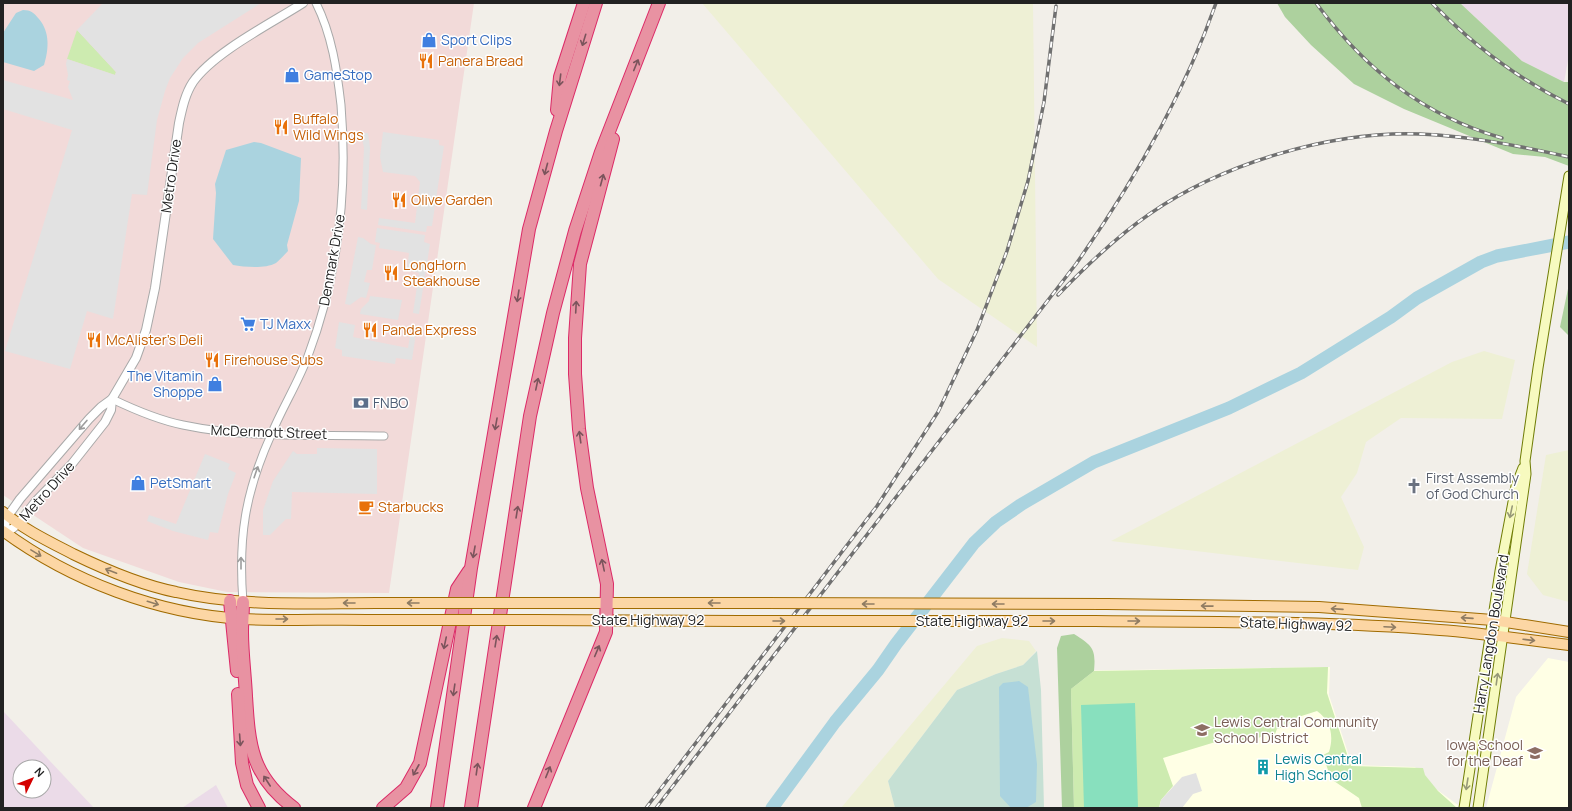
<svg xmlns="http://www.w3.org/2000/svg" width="1572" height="811" font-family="Manrope,sans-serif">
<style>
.commercial{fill:#f2dad9}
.industrial{fill:#ebdbe8;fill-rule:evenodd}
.education{fill:#ffffe5}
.farmland{fill:#eef0d5}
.grass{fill:#cdebb0}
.forest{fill:#add19e}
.wetland{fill:#c6e0d4}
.pitch{fill:#88e0be}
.parking{fill:#e2e2e2}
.water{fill:#aad3df}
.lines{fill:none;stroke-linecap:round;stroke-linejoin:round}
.stream{stroke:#aad3df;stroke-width:2}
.river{stroke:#aad3df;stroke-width:13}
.minor-casing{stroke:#a9a9a9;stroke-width:9}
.tertiary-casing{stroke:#a9a9a9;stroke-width:10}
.secondary-casing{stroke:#707d05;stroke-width:11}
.primary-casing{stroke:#a06b00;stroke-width:12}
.motorway-casing{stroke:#dc2a67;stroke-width:14}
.minor{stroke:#fff;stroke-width:7}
.tertiary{stroke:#fff;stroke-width:8}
.secondary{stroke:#f7fabf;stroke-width:9}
.primary{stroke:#fcd6a4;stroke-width:10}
.motorway{stroke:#e892a2;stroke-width:12}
.rail-casing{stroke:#707070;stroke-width:3.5}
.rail{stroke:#fff;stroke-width:2;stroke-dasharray:6;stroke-linecap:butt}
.primary-bridge-casing{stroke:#a06b00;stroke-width:12;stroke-linecap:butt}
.primary-bridge{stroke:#fcd6a4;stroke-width:10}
.oneway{stroke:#7b545c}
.oneway2{stroke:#9c9c9c}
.oneway3{stroke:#979978}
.oneway4{stroke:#8f7c63}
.labels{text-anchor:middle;stroke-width:3;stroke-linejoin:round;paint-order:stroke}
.shop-label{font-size:14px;fill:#366cbe;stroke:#fff;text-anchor:start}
.food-label{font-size:14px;fill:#c56008;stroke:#fff;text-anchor:start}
.street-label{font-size:14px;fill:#222;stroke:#fff}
.service-label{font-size:14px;fill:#4e5e75;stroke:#fff;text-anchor:start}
.worship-label{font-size:14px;fill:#5b616d;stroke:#fff;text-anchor:start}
.education-label{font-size:14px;fill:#785e54;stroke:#fff;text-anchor:start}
.culture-label{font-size:14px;fill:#0d838f;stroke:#fff;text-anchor:start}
</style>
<rect width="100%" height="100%" fill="#f2efe9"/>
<polygon class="commercial" points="3,3 474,3 389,593 227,592 179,582 83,548 3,495"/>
<g class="industrial">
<polygon points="1460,3 1569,3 1569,55 1564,82 1522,61"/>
<path d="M3,711l91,97h-91zM20,767h24v24h-24z"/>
<polygon points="216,785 228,808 182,808"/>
</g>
<g class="education">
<polygon points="1548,658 1569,662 1569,808 1486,808 1516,697"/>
<polygon points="1330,667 1329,695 1352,765 1415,767 1432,786 1458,805 1458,808 1067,808 1061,671"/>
</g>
<g class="farmland">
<polygon points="702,3 1033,3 1037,347 938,279"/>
<polygon points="1484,351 1515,360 1502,419 1401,418 1366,442 1357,473 1341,497 1364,547 1358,570 1111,541 1452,362"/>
<polygon points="1569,450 1569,602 1543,595 1527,574 1546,455"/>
<polygon points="1002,638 1029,641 1036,651 1023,665 996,674 957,690 888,781 895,808 841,808 977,646"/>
</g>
<g class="grass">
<polygon points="77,30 116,72 115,75 67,59"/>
<path d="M1328,667l-1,26 24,73 72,2 2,7 13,16 19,17h-95l-3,-10 -28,-19 -8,-24 6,-3c5,-16 2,-31 -12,-41l-28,9 1,5 -13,4 -2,5h-10l-11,7 -2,-5 -14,6 -3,-6 -72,22 10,28 -12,14 -2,8h-85l-3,-119 23,-18z"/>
</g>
<g class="forest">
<polygon points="1277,3 1460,3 1522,61 1564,82 1569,82 1569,166 1545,157 1513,154 1404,109 1354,84 1311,45 1285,17"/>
<polygon points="1569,284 1569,336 1560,327"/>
<path d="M1074,634c19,12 22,15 20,37l-23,18 3,119h-12l-5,-160 4,-12z"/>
</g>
<polygon class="wetland" points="1037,651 1041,690 1044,808 895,808 888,781 957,690 996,674 1023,665"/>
<polygon class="pitch" points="1135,703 1138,808 1084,808 1081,705"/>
<g class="parking">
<polygon points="103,3 261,3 198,43 183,58 170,78 165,91 157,120 147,195 132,194 113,319 87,311 70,369 5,351 72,130 3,109 3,80 73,100 68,87 70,81 67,80 68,75 66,64 67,59 115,75 116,72 77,30"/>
<polygon points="383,132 439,140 439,145 444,146 432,226 427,226 426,232 378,225 379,218 415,223 420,182 415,176 383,172 380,157"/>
<polygon points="361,133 368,133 370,148 367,210 361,209 364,148"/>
<polygon points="377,228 425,235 424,242 430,244 419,314 413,313 419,273 407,270 409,253 379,248 380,243 375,242"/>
<polygon points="358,237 363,238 371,244 376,245 372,270 367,270 364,282 370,283 366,298 361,297 350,305 345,304"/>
<polygon points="370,296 402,300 398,320 360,314 361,309 369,301"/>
<polygon points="339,322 355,325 353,337 408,348 412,325 417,326 412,360 396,358 395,364 342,356 342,350 335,348"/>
<polygon points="317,448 377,449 377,494 292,492 291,519 286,519 270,535 263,535 263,510 273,481 293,451 297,454 317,454"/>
<polygon points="205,454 230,464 228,469 236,473 228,494 218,533 210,532 208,540 173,531 147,521 149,515 176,524"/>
<polygon points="1196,773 1202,791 1193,794 1182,808 1159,808 1161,800 1182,777"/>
</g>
<g class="water">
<path d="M23,10c8,0 11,3 16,9 11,13 10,30 5,46l-10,6 -31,-9v-29l13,-20z"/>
<path d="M254,142l7,1 40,15 -2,43 -12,44 1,6c-4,4 -8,9 -12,12 -11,6 -31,4 -43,2l-20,-26 3,-46 -1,-9 11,-34z"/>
<polygon points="1019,681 1028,687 1037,764 1036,802 1026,808 1011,808 1000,796 999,687 1003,683"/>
</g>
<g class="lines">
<polyline class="stream" points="1567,242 1569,247"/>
<polyline class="river" points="772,808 835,722 878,670 896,644 974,543 996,522 1022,504 1094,462 1229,408 1301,373 1391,317 1417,298 1481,262 1497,256 1569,242"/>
<g class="minor-casing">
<g id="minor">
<path d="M112,399c23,11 46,21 71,26 66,14 135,9 201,11"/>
<path d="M243,602c-5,-64 2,-109 28,-167 11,-27 27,-52 37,-79 30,-80 40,-165 33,-251 -4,-35 -9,-70 -25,-102"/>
</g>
</g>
<g class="tertiary-casing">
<g id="tertiary">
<path d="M3,531l5,-15 12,-17 69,-80 12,-12 11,-8 24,-41 10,-28 9,-42 24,-165c3,-14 6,-29 14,-41 21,-30 79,-59 110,-79"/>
<polyline points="3,531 12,529 19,523 36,501 71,465 105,422 111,410 112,399"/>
</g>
</g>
<g class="secondary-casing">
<g id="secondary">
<polyline points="1464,808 1500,571 1516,486 1523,468"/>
<polyline points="1478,808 1526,474 1525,461 1538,368 1569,176"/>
</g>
</g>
<g class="primary-casing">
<g id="primary">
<path d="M3,512c20,17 47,30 70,42 33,16 68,31 103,38 65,15 134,11 200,11"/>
<path d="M3,531c68,50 155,83 240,88 43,2 87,0 130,1"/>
<polyline points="536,603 753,603"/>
<polyline points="1107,604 1319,607 1493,620 1569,632"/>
<polyline points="534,620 740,621"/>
<path d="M1095,621c115,1 230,0 345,9 43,3 86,10 129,15"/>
</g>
</g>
<g class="motorway-casing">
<g id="motorway">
<polyline points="557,110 560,77 584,3"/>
<polyline points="230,601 237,671"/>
<path d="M243,602c0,10 -1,20 -1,30 0,21 3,43 4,64 3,49 5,80 48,112"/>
<polyline points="238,694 242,763 247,785 259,808"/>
<polyline points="383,808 406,788 420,763 457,589 469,571"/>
<polyline points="437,808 471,568 529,229 556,131 596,3"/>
<polyline points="471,808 530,416 553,313 575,231 601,152 659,3"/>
<polyline points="534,808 606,632 607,584 587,488 579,429 575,374 575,338 580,264 613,139"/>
</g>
</g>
<use href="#minor" class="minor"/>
<use href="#tertiary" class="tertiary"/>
<use href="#secondary" class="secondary"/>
<use href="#primary" class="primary"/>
<use href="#motorway" class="motorway"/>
<g class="rail-casing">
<g id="rail">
<path d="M1316,3c49,66 106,112 186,135"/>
<path d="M1432,3c40,41 86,76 137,101"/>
<path d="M1058,295c29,-30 59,-59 93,-82 73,-50 180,-82 269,-79 50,2 100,12 149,23"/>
<polyline points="646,808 877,506 938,412 977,330 1007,251 1028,181 1044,102 1056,6"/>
<path d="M656,808l420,-544c57,-81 107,-167 140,-261"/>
</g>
</g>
<use href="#rail" class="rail"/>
<g class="primary-bridge-casing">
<g id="primary-bridge">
<polyline points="376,603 536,603"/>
<polyline points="753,603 1107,604"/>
<polyline points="373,620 534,620"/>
<polyline points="740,621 1095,621"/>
</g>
</g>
<use href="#primary-bridge" class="primary-bridge"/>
</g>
<defs><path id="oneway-shaft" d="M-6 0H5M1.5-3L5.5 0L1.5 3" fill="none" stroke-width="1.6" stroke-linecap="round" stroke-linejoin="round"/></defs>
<g class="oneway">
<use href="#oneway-shaft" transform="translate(584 40) rotate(107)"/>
<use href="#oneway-shaft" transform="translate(636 65) rotate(-68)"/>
<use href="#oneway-shaft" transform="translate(560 80) rotate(97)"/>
<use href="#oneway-shaft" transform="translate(546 169) rotate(105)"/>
<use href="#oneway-shaft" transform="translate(602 180) rotate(-75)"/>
<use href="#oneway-shaft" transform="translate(518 296) rotate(99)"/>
<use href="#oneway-shaft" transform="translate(576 307) rotate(-87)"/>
<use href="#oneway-shaft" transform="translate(537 384) rotate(-78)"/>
<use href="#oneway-shaft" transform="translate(496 424) rotate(100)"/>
<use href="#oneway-shaft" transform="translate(580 437) rotate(-98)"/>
<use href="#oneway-shaft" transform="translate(517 512) rotate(-81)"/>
<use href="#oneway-shaft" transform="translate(474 552) rotate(100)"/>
<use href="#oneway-shaft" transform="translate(603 565) rotate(-102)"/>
<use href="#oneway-shaft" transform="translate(496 641) rotate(-81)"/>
<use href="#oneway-shaft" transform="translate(445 643) rotate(102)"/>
<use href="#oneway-shaft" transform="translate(597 651) rotate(-67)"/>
<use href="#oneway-shaft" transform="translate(454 690) rotate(98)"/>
<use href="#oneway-shaft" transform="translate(240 740) rotate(86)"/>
<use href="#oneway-shaft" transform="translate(477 769) rotate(-82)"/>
<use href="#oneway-shaft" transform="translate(416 770) rotate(119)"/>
<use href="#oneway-shaft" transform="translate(548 772) rotate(-68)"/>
<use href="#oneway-shaft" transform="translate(267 781) rotate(-123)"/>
</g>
<g class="oneway2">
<use href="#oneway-shaft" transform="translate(83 425) rotate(131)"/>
<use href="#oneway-shaft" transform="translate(256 472) rotate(-71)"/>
<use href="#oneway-shaft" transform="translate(241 563) rotate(-90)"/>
</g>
<g class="oneway3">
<use href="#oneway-shaft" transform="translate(1511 512) rotate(102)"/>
<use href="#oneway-shaft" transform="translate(1497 679) rotate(-82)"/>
<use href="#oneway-shaft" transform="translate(1467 784) rotate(99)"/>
</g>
<g class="oneway4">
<use href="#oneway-shaft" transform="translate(36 553) rotate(31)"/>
<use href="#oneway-shaft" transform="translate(111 571) rotate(-159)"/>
<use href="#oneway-shaft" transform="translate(153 603) rotate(17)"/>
<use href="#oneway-shaft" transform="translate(349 603) rotate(-180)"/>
<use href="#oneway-shaft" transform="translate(413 603) rotate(-180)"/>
<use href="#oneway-shaft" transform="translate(714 603) rotate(180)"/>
<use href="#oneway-shaft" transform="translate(868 604) rotate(-180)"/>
<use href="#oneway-shaft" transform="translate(998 604) rotate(-180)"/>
<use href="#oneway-shaft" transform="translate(1207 606) rotate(-179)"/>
<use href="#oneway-shaft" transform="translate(1337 609) rotate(-176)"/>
<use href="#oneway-shaft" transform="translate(1467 618) rotate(-176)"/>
<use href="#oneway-shaft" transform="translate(282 619)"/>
<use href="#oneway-shaft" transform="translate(779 621)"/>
<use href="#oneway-shaft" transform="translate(1049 621)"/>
<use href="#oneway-shaft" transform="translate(1134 621)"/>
<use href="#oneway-shaft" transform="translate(1390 627) rotate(3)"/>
<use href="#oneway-shaft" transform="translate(1529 640) rotate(7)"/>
</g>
<defs>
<g id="shop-bare" transform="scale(1.2)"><path d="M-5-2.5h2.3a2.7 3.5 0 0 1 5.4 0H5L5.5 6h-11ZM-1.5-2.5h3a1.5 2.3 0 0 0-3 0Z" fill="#3f7fe0" stroke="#fff" stroke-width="2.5" paint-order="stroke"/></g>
<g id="restaurant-bare" transform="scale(1.2)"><path d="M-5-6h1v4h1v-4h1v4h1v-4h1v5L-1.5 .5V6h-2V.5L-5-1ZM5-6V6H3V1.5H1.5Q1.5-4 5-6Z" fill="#e8710a" stroke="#fff" stroke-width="2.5" paint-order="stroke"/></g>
<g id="supermarket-bare" transform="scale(1.2)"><path d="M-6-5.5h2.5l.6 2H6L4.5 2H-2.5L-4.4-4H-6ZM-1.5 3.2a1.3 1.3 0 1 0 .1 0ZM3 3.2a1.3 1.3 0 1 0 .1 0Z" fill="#3f7fe0" stroke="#fff" stroke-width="2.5" paint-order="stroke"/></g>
<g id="bank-bare" transform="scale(1.2)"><path d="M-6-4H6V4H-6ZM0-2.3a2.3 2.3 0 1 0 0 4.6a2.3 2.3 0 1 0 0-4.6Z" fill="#5c6f8a" stroke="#fff" stroke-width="2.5" paint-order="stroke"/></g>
<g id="church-bare" transform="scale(1.2)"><path d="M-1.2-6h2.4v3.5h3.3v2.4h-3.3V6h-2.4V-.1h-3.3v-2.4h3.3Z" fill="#6b7280" stroke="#fff" stroke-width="2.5" paint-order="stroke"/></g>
<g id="cafe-bare" transform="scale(1.2)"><path d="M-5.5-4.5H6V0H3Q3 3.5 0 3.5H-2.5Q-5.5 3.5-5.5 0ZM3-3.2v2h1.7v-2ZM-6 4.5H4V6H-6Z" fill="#e8710a" stroke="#fff" stroke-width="2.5" paint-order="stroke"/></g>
<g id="school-bare" transform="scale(1.2)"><path d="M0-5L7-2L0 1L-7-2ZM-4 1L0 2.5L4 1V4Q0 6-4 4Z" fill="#8d6e63" stroke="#fff" stroke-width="2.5" paint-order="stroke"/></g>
<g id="building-bare" transform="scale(1.2)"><path d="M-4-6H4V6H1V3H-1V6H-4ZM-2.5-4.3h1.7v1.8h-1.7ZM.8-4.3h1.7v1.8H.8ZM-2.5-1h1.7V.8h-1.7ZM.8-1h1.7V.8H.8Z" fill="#0f9aa8" stroke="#fff" stroke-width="2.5" paint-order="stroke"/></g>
</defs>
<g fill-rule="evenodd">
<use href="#shop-bare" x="429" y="40"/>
<use href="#restaurant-bare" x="426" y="61"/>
<use href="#shop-bare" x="292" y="75"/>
<use href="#restaurant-bare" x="281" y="127"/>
<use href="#restaurant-bare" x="399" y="200"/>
<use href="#restaurant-bare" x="391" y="273"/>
<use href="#supermarket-bare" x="248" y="324"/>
<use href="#restaurant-bare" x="370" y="330"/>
<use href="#restaurant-bare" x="94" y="340"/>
<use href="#restaurant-bare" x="212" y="360"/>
<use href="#shop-bare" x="215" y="384"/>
<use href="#bank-bare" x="361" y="403"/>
<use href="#shop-bare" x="138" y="483"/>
<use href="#church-bare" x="1414" y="486"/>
<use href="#cafe-bare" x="366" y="507"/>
<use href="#school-bare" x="1202" y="730"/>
<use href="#school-bare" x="1535" y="753"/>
<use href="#building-bare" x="1263" y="767"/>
</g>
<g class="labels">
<g class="shop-label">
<text x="441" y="45">Sport Clips</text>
<text x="304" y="80">GameStop</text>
<text x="260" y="329">TJ Maxx</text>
<text x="203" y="381" text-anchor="end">The Vitamin<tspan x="203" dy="16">Shoppe</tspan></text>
<text x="150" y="488">PetSmart</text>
</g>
<g class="food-label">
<text x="438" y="66">Panera Bread</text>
<text x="293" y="124">Buffalo<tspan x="293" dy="16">Wild Wings</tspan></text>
<text x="411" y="205">Olive Garden</text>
<text x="403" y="270">LongHorn<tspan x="403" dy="16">Steakhouse</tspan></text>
<text x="382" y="335">Panda Express</text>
<text x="106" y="345">McAlister's Deli</text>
<text x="224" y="365">Firehouse Subs</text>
<text x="378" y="512">Starbucks</text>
</g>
<g class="street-label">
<text transform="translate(171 176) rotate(-82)" y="5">Metro Drive</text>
<text transform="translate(332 260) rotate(-80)" y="5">Denmark Drive</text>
<text transform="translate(269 432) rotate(2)" y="5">McDermott Street</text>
<text transform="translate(47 491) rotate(-48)" y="5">Metro Drive</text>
<text x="648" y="625">State Highway 92</text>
<text x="972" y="626">State Highway 92</text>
<text transform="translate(1296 624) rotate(2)" y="5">State Highway 92</text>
<text transform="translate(1491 634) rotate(-81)" y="5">Harry Langdon Boulevard</text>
</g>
<g class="service-label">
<text x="373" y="408">FNBO</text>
</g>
<g class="worship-label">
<text x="1426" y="483">First Assembly<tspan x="1426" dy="16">of God Church</tspan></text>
</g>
<g class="education-label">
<text x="1214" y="727">Lewis Central Community<tspan x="1214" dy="16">School District</tspan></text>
<text x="1523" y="750" text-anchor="end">Iowa School<tspan x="1523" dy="16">for the Deaf</tspan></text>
</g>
<g class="culture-label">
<text x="1275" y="764">Lewis Central<tspan x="1275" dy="16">High School</tspan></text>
</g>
</g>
<rect width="1572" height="811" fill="none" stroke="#222222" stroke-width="8"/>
<g transform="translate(32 779) rotate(47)"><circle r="19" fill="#ffffff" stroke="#a7a7a7"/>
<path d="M0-3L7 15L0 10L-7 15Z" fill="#d40000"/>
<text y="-6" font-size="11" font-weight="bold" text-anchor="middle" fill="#222222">N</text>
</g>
</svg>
